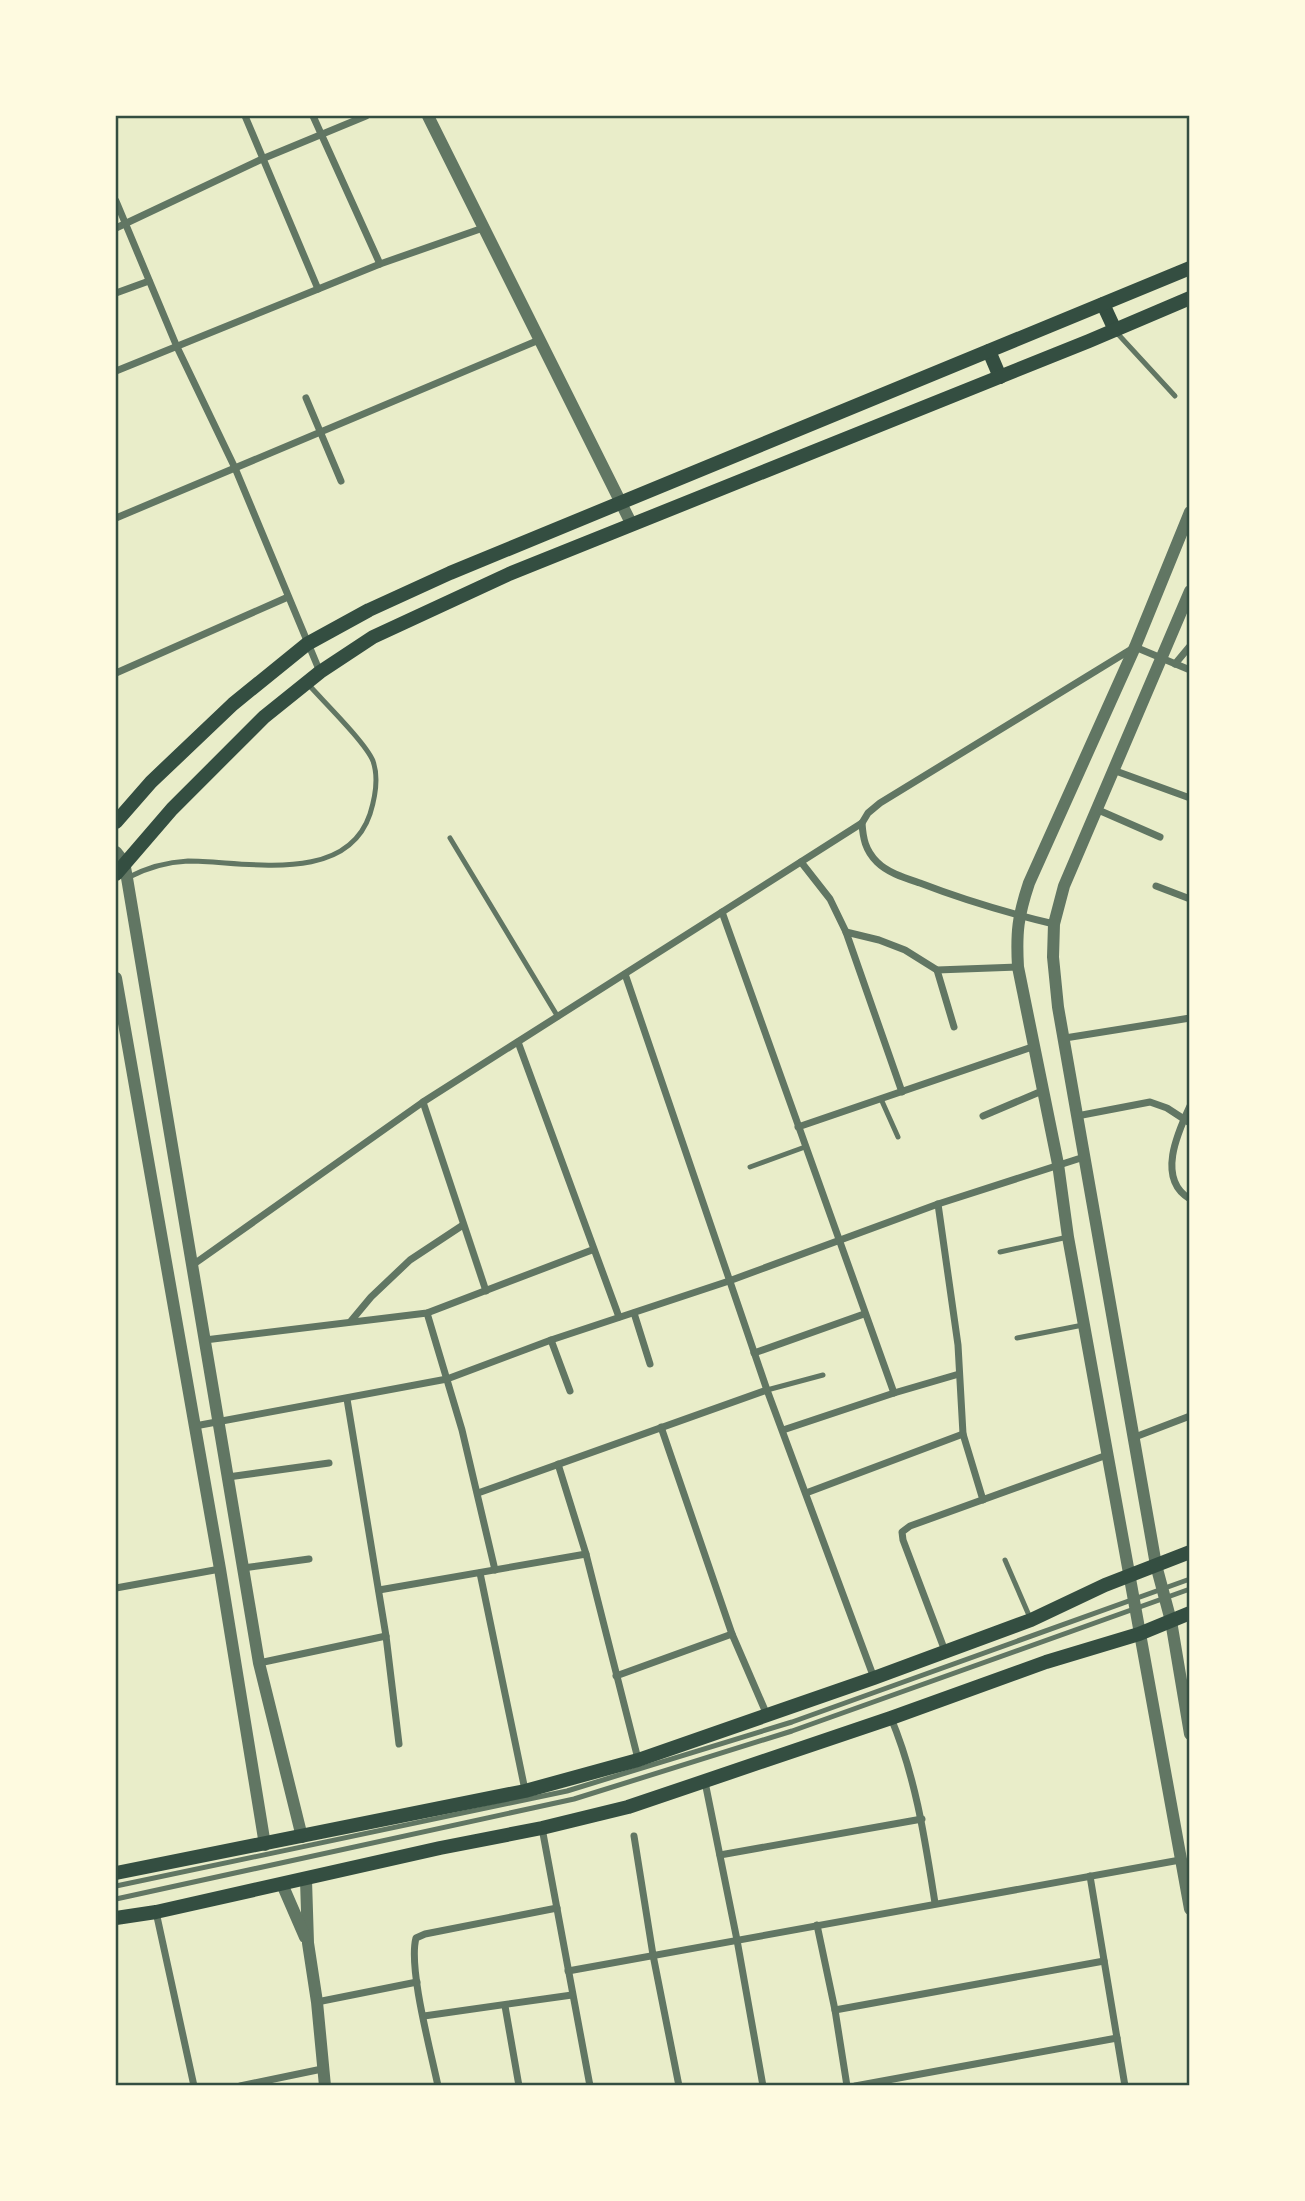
<svg xmlns="http://www.w3.org/2000/svg" width="1305" height="2201" font-family="Barlow,sans-serif">
<style>
.lines{fill:none;stroke-linecap:round;stroke-linejoin:round}
.service{stroke:#617663;stroke-width:5}
.minor{stroke:#617663;stroke-width:7}
.tertiary{stroke:#617663;stroke-width:12}
.secondary{stroke:#344e41;stroke-width:14}
.neatline{fill:none;stroke:#344e41;stroke-width:2.5}
</style>
<rect width="100%" height="100%" fill="#e9edc9"/>
<g class="lines">
<g class="service">
<polyline points="1117,333 1175,396"/>
<polyline points="450,838 558,1017"/>
<path d="M127,878c19,-10 39,-16 61,-17 57,0 158,25 182,-47 5,-16 9,-36 3,-53 -7,-18 -50,-60 -65,-77"/>
<polyline points="881,1099 898,1137"/>
<polyline points="750,1167 805,1147"/>
<polyline points="1000,1252 1068,1237"/>
<polyline points="1017,1338 1083,1325"/>
<polyline points="767,1390 823,1375"/>
<polyline points="1005,1560 1031,1620"/>
<polyline points="116,1886 567,1791 792,1722 1190,1579"/>
<polyline points="116,1899 574,1799 792,1731 1190,1589"/>
</g>
<g class="minor">
<polyline points="245,116 318,289"/>
<polyline points="313,116 380,264"/>
<polyline points="116,201 177,347 235,468 320,672"/>
<polyline points="116,228 262,159 366,116"/>
<polyline points="116,293 149,281"/>
<polyline points="116,371 380,264 483,228"/>
<polyline points="306,398 341,481"/>
<polyline points="116,518 539,340"/>
<polyline points="1175,664 1190,646"/>
<polyline points="116,673 288,597"/>
<polyline points="1113,770 1190,798"/>
<polyline points="1096,809 1160,837"/>
<path d="M862,823c1,15 3,27 15,39 11,11 28,16 43,21 44,17 88,30 134,41"/>
<polyline points="801,862 830,899 846,932 902,1092"/>
<polyline points="1156,886 1190,899"/>
<polyline points="722,912 894,1393"/>
<polyline points="846,932 879,940 905,950 937,970 1018,967"/>
<polyline points="937,970 954,1027"/>
<polyline points="625,974 767,1390 874,1678"/>
<polyline points="1065,1038 1190,1018"/>
<polyline points="518,1042 619,1317"/>
<polyline points="423,1102 486,1291"/>
<path d="M1190,1106c-12,26 -34,73 0,93"/>
<polyline points="983,1116 1042,1091"/>
<polyline points="1077,1116 1150,1102 1167,1108 1190,1123"/>
<polyline points="798,1127 1035,1046"/>
<polyline points="938,1204 958,1345 963,1434 983,1500"/>
<polyline points="194,1264 423,1102 862,823 868,813 880,803 1135,647 1190,670"/>
<polyline points="427,1313 462,1430 495,1570"/>
<polyline points="634,1313 650,1364"/>
<polyline points="351,1321 371,1297 410,1260 463,1225"/>
<polyline points="205,1340 427,1313 592,1250"/>
<polyline points="551,1340 570,1391"/>
<polyline points="754,1353 864,1314"/>
<polyline points="347,1399 386,1636 399,1744"/>
<polyline points="195,1426 447,1379 551,1340 729,1281 938,1204 1084,1157"/>
<polyline points="661,1427 732,1634 767,1715"/>
<polyline points="783,1430 894,1393 959,1374"/>
<polyline points="1135,1437 1190,1416"/>
<polyline points="558,1464 586,1554 638,1759"/>
<polyline points="228,1477 329,1463"/>
<polyline points="478,1493 767,1390"/>
<polyline points="806,1493 963,1434"/>
<polyline points="243,1568 309,1559"/>
<polyline points="480,1573 525,1790"/>
<polyline points="116,1588 220,1569"/>
<polyline points="379,1590 586,1554"/>
<polyline points="945,1651 903,1540 902,1532 910,1526 1107,1455"/>
<polyline points="259,1663 386,1636"/>
<polyline points="616,1676 732,1634"/>
<path d="M891,1718c25,60 34,122 44,185"/>
<polyline points="705,1782 737,1940 763,2086"/>
<polyline points="542,1828 590,2086"/>
<polyline points="634,1836 653,1955 679,2086"/>
<polyline points="720,1855 922,1819"/>
<polyline points="1090,1876 1125,2086"/>
<polyline points="156,1912 194,2086"/>
<polyline points="817,1925 835,2010 847,2086"/>
<polyline points="568,1971 1180,1860"/>
<polyline points="317,2002 417,1982"/>
<polyline points="505,2006 519,2086"/>
<polyline points="835,2010 1104,1961"/>
<polyline points="424,2016 572,1995"/>
<polyline points="240,2086 322,2069"/>
<path d="M438,2086c-7,-34 -30,-118 -22,-148l9,-4 132,-26"/>
<polyline points="855,2086 1117,2038"/>
</g>
<g class="tertiary">
<polyline points="428,116 632,525"/>
<path d="M1190,512l-55,135 -106,236c-11,33 -13,49 -11,84l40,197 10,73 122,672"/>
<polyline points="1190,591 1064,886 1054,924 1053,957 1058,1007 1156,1565 1171,1621 1190,1734"/>
<polyline points="116,852 124,862 127,878 259,1663 302,1837"/>
<polyline points="116,978 220,1569 265,1845"/>
<polyline points="306,1880 308,1943 317,2002 325,2086"/>
<polyline points="282,1884 305,1937"/>
</g>
<g class="secondary">
<polyline points="1103,304 1115,330"/>
<polyline points="989,351 1000,377"/>
<polyline points="116,822 151,782 233,704 307,644 369,610 450,573 1190,268"/>
<polyline points="116,874 172,809 264,717 320,672 373,637 509,574 1089,341 1190,298"/>
<polyline points="116,1873 525,1791 638,1760 874,1678 1031,1620 1105,1585 1190,1552"/>
<polyline points="116,1918 156,1912 440,1848 542,1828 628,1807 891,1718 1046,1662 1139,1634 1190,1613"/>
</g>
</g>
<rect width="1305" height="2201" fill="none" stroke="#fefae0" stroke-width="234"/>
<rect x="117" y="117" width="1071" height="1967" class="neatline"/>
</svg>
